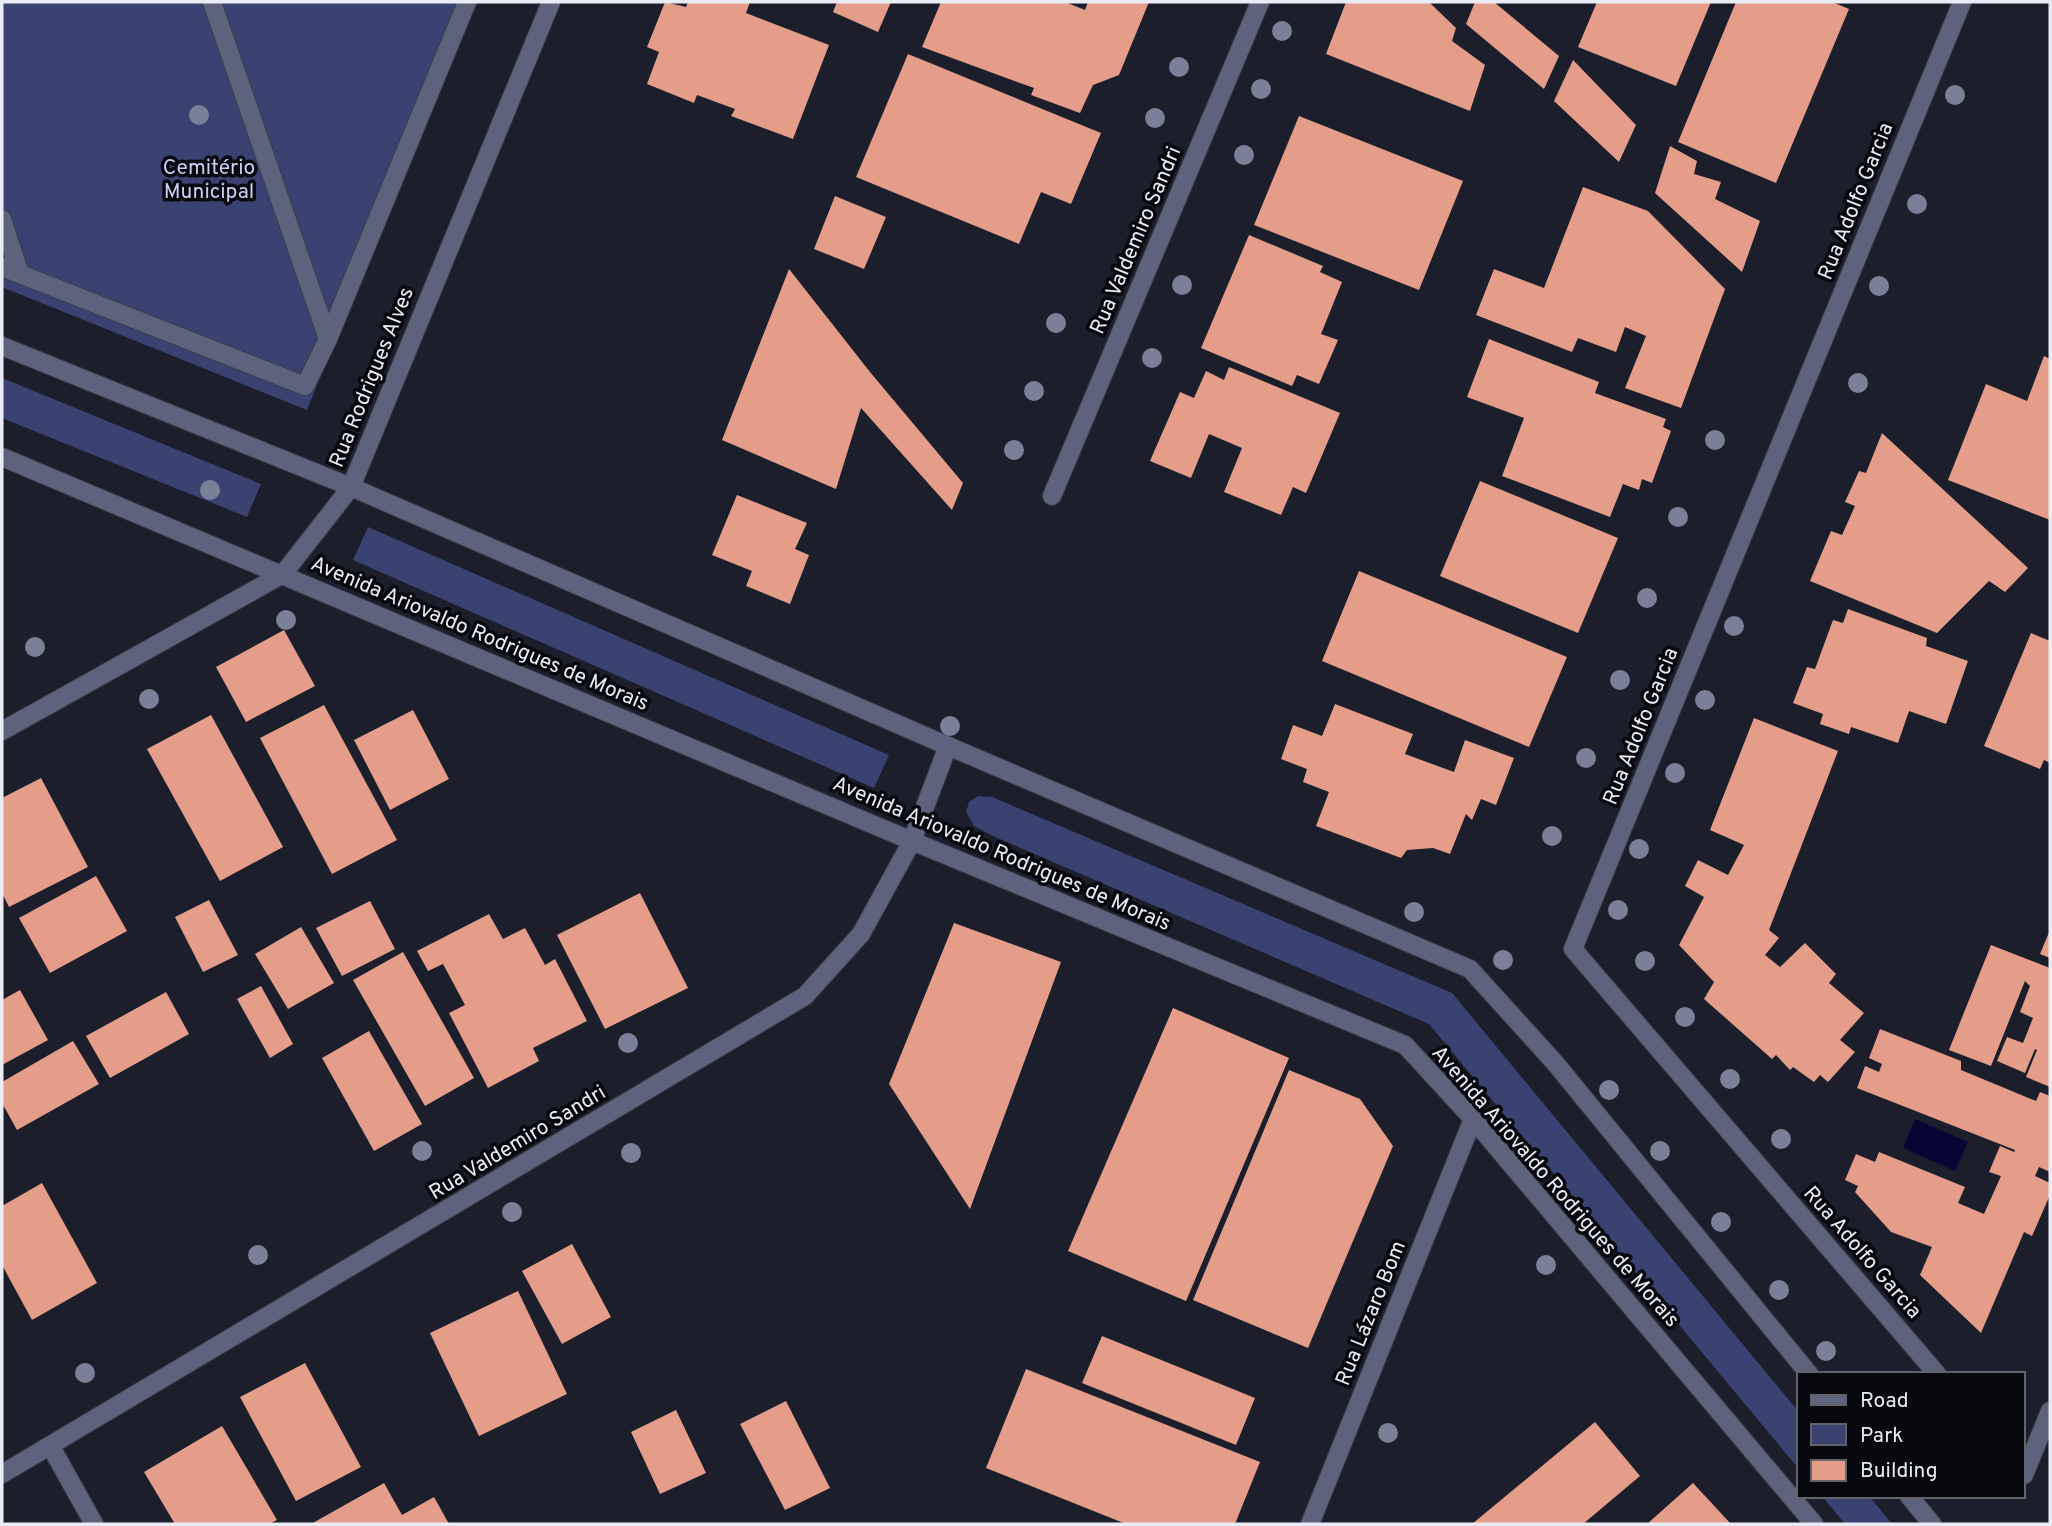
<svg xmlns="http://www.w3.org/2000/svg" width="2052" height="1526" font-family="Overpass,sans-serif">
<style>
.green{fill:#3a4272}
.water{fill:#080536}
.building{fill:#e49d88}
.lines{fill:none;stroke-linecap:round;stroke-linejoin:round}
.service-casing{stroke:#393c47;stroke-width:20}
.minor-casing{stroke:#393c47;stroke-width:20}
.tertiary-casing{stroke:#393c47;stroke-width:20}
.service{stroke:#5e637d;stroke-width:18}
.minor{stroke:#5e637d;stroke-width:18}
.tertiary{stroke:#5e637d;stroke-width:18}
.tree{fill:#7b8099}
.labels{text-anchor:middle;stroke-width:7;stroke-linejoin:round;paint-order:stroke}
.park-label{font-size:21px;fill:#c8d0f3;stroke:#08090e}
.street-label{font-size:21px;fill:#eaecf5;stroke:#08090e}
</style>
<rect width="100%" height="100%" fill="#1c1f2b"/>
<g class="green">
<polygon points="2,2 474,2 307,410 2,287"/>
<polygon points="2,378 261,484 247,517 2,418"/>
<polygon points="368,527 889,755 874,788 353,560"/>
<polygon points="978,796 992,797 1452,993 1798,1411 1798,1468 1429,1024 993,836 974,826 966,812 969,802"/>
<polygon points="1822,1496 1869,1496 1892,1524 1845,1524"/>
</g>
<polygon class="water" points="1915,1119 1968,1142 1955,1171 1903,1148"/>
<g class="building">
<polygon points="665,2 686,7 688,2 750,2 746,13 829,45 793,139 731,116 735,109 697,95 694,103 647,84 659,52 647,47"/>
<polygon points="837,2 891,2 878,32 833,12"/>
<polygon points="941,2 1065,2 1085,10 1088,2 1149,2 1119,75 1093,85 1080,113 1031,95 1034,88 922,47"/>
<polygon points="1346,2 1429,2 1456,28 1452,41 1485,65 1470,111 1326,54"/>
<polygon points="1475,2 1494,2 1559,56 1544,89 1466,24"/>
<polygon points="1597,2 1711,2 1676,86 1578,47"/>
<polygon points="1736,2 1832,2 1849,9 1776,183 1678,142"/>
<polygon points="908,54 1101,133 1071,204 1041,192 1019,244 856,177"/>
<polygon points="1573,60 1636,125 1619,162 1554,101"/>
<polygon points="1299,116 1463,181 1419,290 1254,225"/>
<polygon points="1670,146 1697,161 1694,174 1721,182 1715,199 1760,221 1742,272 1655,193"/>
<polygon points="1583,187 1648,211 1725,289 1681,408 1625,388 1646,336 1625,327 1616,352 1578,338 1572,352 1476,315 1494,269 1544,288"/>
<polygon points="835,196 886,217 864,269 814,249"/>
<polygon points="1249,235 1323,266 1320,272 1342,282 1321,334 1338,340 1319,384 1297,375 1292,386 1201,348"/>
<polygon points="789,269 870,372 963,483 952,510 861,408 836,489 722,440"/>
<polygon points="1489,339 1599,382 1595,393 1666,419 1663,427 1671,431 1652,483 1642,479 1639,490 1623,484 1610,517 1502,476 1524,418 1467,397"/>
<polygon points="2044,356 2050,359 2050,520 1948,480 1986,384 2027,401"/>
<polygon points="1229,367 1340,413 1306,493 1293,487 1281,515 1224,492 1242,448 1209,434 1191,478 1150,461 1180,392 1194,398 1206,371 1224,380"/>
<polygon points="1882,433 2028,568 2005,592 1989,581 1937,633 1810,581 1831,531 1842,535 1855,506 1845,502 1859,471 1866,473"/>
<polygon points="1480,481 1618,538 1578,633 1440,576"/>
<polygon points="737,495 807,523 795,549 809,555 790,604 746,586 752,571 712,555"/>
<polygon points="1359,571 1567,657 1529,747 1322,661"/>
<polygon points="1848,609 1927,638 1926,646 1968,661 1946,724 1909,711 1898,743 1851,727 1849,734 1820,724 1823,714 1793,703 1807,667 1815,669 1833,620 1843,623"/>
<polygon points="284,630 315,686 246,722 216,667"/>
<polygon points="2031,633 2050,641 2050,763 2044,760 2040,769 1984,746"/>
<polygon points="1335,704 1413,734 1405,754 1454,772 1465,740 1514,758 1496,805 1481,799 1472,820 1466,814 1450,854 1433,848 1407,850 1401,858 1316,826 1329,792 1303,782 1307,769 1281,759 1293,725 1322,736"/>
<polygon points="324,705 397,840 332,874 260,738"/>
<polygon points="413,710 449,779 390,810 354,740"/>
<polygon points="211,715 283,847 220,881 147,749"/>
<polygon points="1754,718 1838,751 1769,930 1779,938 1765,955 1780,967 1805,943 1836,974 1829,983 1864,1013 1840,1040 1855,1052 1828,1082 1820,1075 1814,1082 1793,1067 1790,1070 1776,1055 1772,1059 1704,999 1714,982 1679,945 1704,897 1685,886 1698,860 1728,875 1744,845 1710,830"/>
<polygon points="41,778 88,867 9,907 2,893 2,798"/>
<polygon points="96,876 127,931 50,973 19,918"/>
<polygon points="640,893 688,988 605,1029 557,935"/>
<polygon points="209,900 238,955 203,972 175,917"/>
<polygon points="370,901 395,949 342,976 316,928"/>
<polygon points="489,914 503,939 525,928 545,965 555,959 587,1021 533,1048 539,1061 488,1088 449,1013 465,1005 443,964 428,971 417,951"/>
<polygon points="954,923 1061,962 970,1209 889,1084"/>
<polygon points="301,927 334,983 288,1009 255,954"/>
<polygon points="2050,930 2050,958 2040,954"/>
<polygon points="1991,945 2050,968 2050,1087 2026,1077 2037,1050 2035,1049 2025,1073 1997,1061 2007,1037 2023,1043 2033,1018 2020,1012 2030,986 2025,981 1991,1066 1949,1050"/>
<polygon points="403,952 474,1078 425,1106 353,980"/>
<polygon points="261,986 293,1044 270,1058 237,999"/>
<polygon points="20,990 48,1040 2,1065 2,1000"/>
<polygon points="166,992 189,1034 110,1078 86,1036"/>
<polygon points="1173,1008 1289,1058 1186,1301 1068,1251"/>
<polygon points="1880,1029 1961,1061 1961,1070 2036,1101 2040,1092 2050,1096 2050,1172 2039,1167 2035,1176 2050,1183 2050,1195 2032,1236 2024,1232 1981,1333 1920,1275 1932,1247 1891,1232 1855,1192 1858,1186 1845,1180 1856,1154 1875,1162 1879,1152 1965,1187 1958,1203 1984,1214 2001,1176 1989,1172 2000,1146 2014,1152 2015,1150 1857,1088 1865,1066 1879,1072 1882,1064 1869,1058"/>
<polygon points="369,1031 422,1124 374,1151 322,1058"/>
<polygon points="73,1041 99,1084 17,1130 2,1103 2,1082"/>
<polygon points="1289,1070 1360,1099 1393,1146 1308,1348 1193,1300"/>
<polygon points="42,1183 97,1283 32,1320 2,1265 2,1206"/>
<polygon points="572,1244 611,1317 562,1344 522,1271"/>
<polygon points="518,1291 567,1394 479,1436 430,1333"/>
<polygon points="1102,1336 1255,1398 1236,1445 1082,1383"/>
<polygon points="305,1363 361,1467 296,1501 240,1397"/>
<polygon points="1026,1369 1260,1462 1235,1524 1126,1524 986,1468"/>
<polygon points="786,1401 830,1488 785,1510 740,1424"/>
<polygon points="676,1410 706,1473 660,1494 631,1432"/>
<polygon points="1595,1422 1640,1476 1583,1524 1472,1524"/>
<polygon points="222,1426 277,1520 269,1524 175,1524 144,1472"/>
<polygon points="384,1483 402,1515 434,1497 449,1524 311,1524"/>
<polygon points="1693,1483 1731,1524 1647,1524"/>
</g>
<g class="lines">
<g class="service-casing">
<g id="service">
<polyline points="212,2 328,339"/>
<polyline points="2,219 20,274"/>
<polyline points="2,267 305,386 328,339 467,2"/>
</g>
</g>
<g class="minor-casing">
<g id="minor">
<polyline points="1052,496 1260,2"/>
<polyline points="2,731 283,574 351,487 551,2"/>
<polyline points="1937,1374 1573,949 1962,2"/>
<polyline points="51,1447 94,1524"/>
<polyline points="2022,1473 2024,1475 2050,1411"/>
<polyline points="2,1474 805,996 861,934 912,841 948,746"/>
<polyline points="1310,1524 1473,1119"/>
</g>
</g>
<g class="tertiary-casing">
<g id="tertiary">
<polyline points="2,346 351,487 948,746 1470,969 1556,1064 1809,1374"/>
<polyline points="2,457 912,841 1405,1045 1473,1119 1814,1524"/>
<polyline points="1909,1496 1932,1524"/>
</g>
</g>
<use href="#service" class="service"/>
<use href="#minor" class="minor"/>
<use href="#tertiary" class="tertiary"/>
</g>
<g class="tree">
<circle cx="1282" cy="31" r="10"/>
<circle cx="1179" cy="67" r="10"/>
<circle cx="1261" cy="89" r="10"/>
<circle cx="1955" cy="95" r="10"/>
<circle cx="199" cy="115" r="10"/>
<circle cx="1155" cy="118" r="10"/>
<circle cx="1244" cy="155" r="10"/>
<circle cx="1917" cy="204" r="10"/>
<circle cx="1182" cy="285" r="10"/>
<circle cx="1879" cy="286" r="10"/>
<circle cx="1056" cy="323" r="10"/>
<circle cx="1152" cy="358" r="10"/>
<circle cx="1858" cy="383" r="10"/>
<circle cx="1034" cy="391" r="10"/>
<circle cx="1715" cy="440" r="10"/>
<circle cx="1014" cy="450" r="10"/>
<circle cx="210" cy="490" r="10"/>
<circle cx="1678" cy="517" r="10"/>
<circle cx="1647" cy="598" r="10"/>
<circle cx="286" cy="620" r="10"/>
<circle cx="1734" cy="626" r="10"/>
<circle cx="35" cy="647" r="10"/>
<circle cx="1620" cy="680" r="10"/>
<circle cx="149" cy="699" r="10"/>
<circle cx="1705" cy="700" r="10"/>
<circle cx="950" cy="726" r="10"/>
<circle cx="1586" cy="758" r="10"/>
<circle cx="1675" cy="773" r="10"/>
<circle cx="1552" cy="836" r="10"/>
<circle cx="1639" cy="849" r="10"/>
<circle cx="1618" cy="910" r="10"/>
<circle cx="1414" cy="912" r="10"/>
<circle cx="1503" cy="960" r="10"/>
<circle cx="1645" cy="961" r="10"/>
<circle cx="1685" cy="1017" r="10"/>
<circle cx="628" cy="1043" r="10"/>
<circle cx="1730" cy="1079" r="10"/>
<circle cx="1609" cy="1090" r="10"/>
<circle cx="1781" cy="1139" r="10"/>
<circle cx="422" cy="1151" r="10"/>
<circle cx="1660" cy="1151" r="10"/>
<circle cx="631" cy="1153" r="10"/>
<circle cx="512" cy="1212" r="10"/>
<circle cx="1721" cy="1222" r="10"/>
<circle cx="258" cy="1255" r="10"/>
<circle cx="1546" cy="1265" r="10"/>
<circle cx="1779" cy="1290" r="10"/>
<circle cx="1826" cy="1351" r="10"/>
<circle cx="85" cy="1373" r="10"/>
<circle cx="1388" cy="1433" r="10"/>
</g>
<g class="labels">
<g class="park-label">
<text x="209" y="174">Cemitério<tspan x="209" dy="24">Municipal</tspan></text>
</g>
<g class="street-label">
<text transform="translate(1855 201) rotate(-68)" y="7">Rua Adolfo Garcia</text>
<text transform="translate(1135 240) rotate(-67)" y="7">Rua Valdemiro Sandri</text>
<text transform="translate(371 377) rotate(-68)" y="7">Rua Rodrigues Alves</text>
<text transform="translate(480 633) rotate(23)" y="7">Avenida Ariovaldo Rodrigues de Morais</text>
<text transform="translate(1640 726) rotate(-68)" y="7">Rua Adolfo Garcia</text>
<text transform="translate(1002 853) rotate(23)" y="7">Avenida Ariovaldo Rodrigues de Morais</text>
<text transform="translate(517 1142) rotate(-31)" y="7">Rua Valdemiro Sandri</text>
<text transform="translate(1556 1186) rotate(49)" y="7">Avenida Ariovaldo Rodrigues de Morais</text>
<text transform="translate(1863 1252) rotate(49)" y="7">Rua Adolfo Garcia</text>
<text transform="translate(1370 1313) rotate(-68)" y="7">Rua Lázaro Bom</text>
</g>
</g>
<rect width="2052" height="1526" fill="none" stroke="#eaecf5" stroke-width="7"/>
<rect x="1797" y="1372" width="228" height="126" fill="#08090e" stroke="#62646a" stroke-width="2"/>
<rect x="1811" y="1395" width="35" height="10" fill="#5e637d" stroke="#62646a" stroke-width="2"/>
<text x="1860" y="1407" font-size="21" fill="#eaecf5">Road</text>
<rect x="1811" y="1424" width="35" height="21" fill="#3a4272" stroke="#62646a" stroke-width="2"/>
<text x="1860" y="1442" font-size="21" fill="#eaecf5">Park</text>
<rect x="1811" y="1460" width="35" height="21" fill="#e49d88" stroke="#62646a" stroke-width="2"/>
<text x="1860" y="1477" font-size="21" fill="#eaecf5">Building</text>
</svg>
